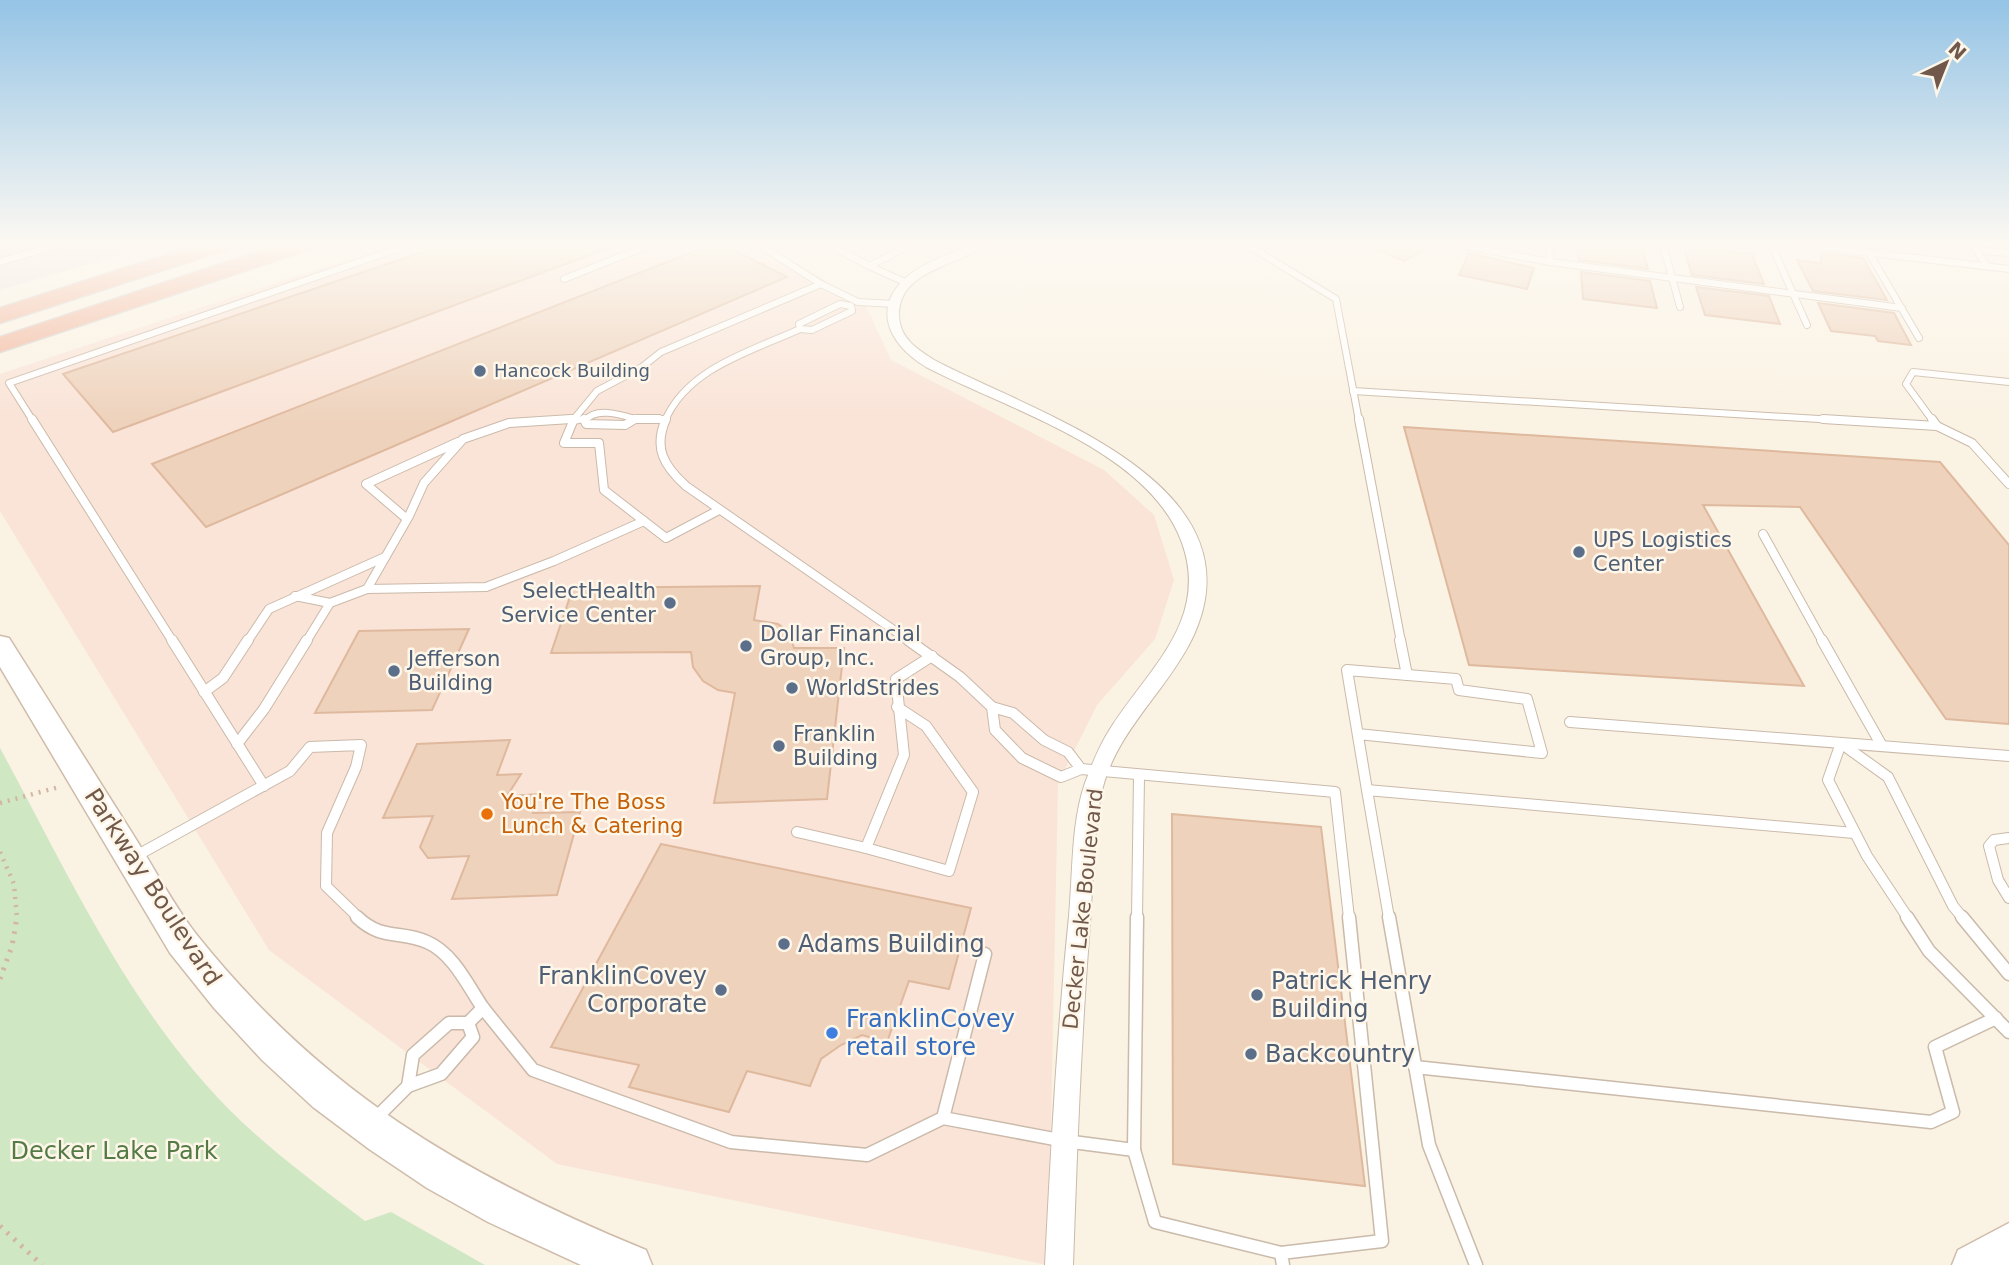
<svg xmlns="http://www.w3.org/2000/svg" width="2009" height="1265" font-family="'DejaVu Sans',sans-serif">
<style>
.commercial{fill:#fae3d7}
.industrial{fill:#eae4dd}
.green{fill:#d0e7c3}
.building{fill:#eed2bc;stroke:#dfb99e;stroke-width:2}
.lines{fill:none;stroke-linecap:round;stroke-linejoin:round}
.lane-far3-casing{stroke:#cabaaa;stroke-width:8}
.lane-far2-casing{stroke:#cabaaa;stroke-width:10}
.lane-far1-casing{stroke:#cabaaa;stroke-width:12}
.lane-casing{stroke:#cabaaa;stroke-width:15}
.street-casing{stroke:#cabaaa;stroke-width:2}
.secondary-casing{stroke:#cfbcab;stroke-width:3}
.highway-casing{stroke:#d7d1cd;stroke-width:3}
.path-far1{stroke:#d2b5a0;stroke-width:4.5;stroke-dasharray:2 6;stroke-linecap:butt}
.path{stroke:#d2b5a0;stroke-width:5;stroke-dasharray:2.5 7;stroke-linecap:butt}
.lane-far3{stroke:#fff;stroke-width:6}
.lane-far2{stroke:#fff;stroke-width:8}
.lane-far1{stroke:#fff;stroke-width:10}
.lane{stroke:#fff;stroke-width:12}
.street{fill:#fff;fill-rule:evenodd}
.secondary{fill:#fff;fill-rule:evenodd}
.highway{fill:#f1b69d;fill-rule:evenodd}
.service-dot{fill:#5c6f8a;stroke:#fef6e8;stroke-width:2.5}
.food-dot{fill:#e8710a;stroke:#fef6e8;stroke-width:2.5}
.shop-dot{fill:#3f7fe0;stroke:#fef6e8;stroke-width:2.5}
.labels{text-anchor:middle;stroke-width:5;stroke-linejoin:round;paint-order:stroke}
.far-service-label{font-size:18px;fill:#4e5e75;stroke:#fef6e8;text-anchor:start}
.service-label{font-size:21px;fill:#4e5e75;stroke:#fef6e8;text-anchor:start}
.food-label{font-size:21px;fill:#c56008;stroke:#fef6e8;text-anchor:start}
.street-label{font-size:21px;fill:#70594b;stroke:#fef6e8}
.near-street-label{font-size:24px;fill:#70594b;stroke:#fef6e8}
.near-service-label{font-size:24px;fill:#4e5e75;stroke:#fef6e8;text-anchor:start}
.near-shop-label{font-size:24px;fill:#366cbe;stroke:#fef6e8;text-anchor:start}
.near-park-label{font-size:24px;fill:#547b46;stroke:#fef6e8}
</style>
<rect width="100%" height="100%" fill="#faf2e3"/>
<polygon class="commercial" points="393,244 766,244 866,306 891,360 1104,470 1154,515 1174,580 1155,639 1097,705 1058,783 1048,1265 557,1164 269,950 0,511 0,374"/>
<polygon class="industrial" points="0,244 159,244 0,290"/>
<path class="green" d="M0,748c70,129 133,270 241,373 38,36 82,68 124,100l26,-9 94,53h-485z"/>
<g class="building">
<polygon points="446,244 614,246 113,432 63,374"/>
<polygon points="713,244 722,244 787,277 206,527 152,464"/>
<polygon points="1363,244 1436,244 1404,261"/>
<polygon points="1576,244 1641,244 1648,269 1579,260"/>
<polygon points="1683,246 1752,254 1764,284 1692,275"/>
<polygon points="1469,253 1534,268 1527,289 1459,275"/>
<polygon points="1821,253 1863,258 1887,300 1813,291 1797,260 1821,263"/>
<polygon points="1581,272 1650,281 1657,308 1583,299"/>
<polygon points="1696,287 1769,296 1780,324 1705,315"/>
<polygon points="1818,303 1894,313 1911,345 1878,341 1875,336 1831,331"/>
<polygon points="1404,427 1940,462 2009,545 2009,724 1946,719 1800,507 1703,505 1804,686 1469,665"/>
<polygon points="760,586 754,620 778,624 789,632 794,648 844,648 827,799 714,803 735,693 718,690 703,681 693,667 691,652 551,653 573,588"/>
<polygon points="469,629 432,710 315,713 359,631"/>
<polygon points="510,740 497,775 521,774 507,796 540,794 533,813 580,812 557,895 452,899 469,856 428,858 420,847 433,816 383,818 417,744"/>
<polygon points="1172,814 1321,827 1365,1186 1173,1164"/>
<polygon points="661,844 971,908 949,989 909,981 887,1042 862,1035 841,1045 821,1059 810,1086 747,1071 729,1112 629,1087 639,1065 551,1047"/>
</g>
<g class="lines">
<g class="lane-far3-casing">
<g id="lane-far3">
<polyline points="758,244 821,284 858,302 894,304"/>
<polyline points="828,244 869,266 913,244"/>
<polyline points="1246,244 1336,299 1359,421"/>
<polyline points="1454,244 1550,262 1550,244"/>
<polyline points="1663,244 1680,307"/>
<polyline points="1771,244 1807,325"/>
<polyline points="1972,244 1987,266"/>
<polyline points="1976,250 2009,253"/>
<polyline points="1869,253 1919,338"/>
<polyline points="0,262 60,244"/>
<polyline points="1550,262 1902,308"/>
<polyline points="869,266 907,283"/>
<polyline points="564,279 652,244"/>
<polygon points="840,304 851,306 852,311 812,330 800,329 799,324"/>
<polyline points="1353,391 1852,421"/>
<polyline points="635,419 664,419"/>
<polyline points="33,421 9,383 411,244"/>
<polyline points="543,421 574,419 597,391 642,367 661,352 821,284"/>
<polyline points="573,421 584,419"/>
<path d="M585,421c10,-14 34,-7 50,-2"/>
<polyline points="632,421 635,419"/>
<path d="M665,421c22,-53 87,-70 135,-92"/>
<polyline points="1933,421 1906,384 1913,372 2009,382"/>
</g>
</g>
<g class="lane-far2-casing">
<g id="lane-far2">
<polyline points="32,419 173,642"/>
<polyline points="574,419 564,443 599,443 604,490 666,538 719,510"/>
<polyline points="584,419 586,424 625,425 635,419"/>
<polyline points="635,419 659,419"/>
<path d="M666,419c-13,29 -2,47 20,67l225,156"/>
<polyline points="1359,419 1401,642"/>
<polyline points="1823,419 1937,426 1972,443 2009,484"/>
<polyline points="1932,419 1937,426"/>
<polyline points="407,519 366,484 458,442"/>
<polyline points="1763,534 1823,642"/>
<polyline points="367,589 486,587 554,561 644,521"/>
<polyline points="295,596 330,603"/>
<polyline points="247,642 269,609 385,557"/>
<polyline points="306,642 330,603 367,589 409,516 424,483 463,439 509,423 571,419"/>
</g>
</g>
<g class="lane-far1-casing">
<g id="lane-far1">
<polyline points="172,640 264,786"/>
<polyline points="908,640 960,677 992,707"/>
<polyline points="1400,640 1407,675"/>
<polyline points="1822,640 1882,746"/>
<polyline points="204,692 223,678 248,640"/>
<polygon points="992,707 1013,713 1044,740 1068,752 1081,769 1061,777 1022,758 995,730"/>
<polyline points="1570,722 2009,756"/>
<polyline points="1358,734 1542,753 1527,699 1459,690 1456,679 1347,670 1367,790"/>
<polyline points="1841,743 1828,780 1867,856 1908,918"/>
<polyline points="237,744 264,709 307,640"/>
<polyline points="1842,744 1888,777 1953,906 1963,918"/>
<polyline points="1081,769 1335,792 1349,918"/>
<polyline points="797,832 866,848 904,755 896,679 932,656"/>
<polyline points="2009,838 1994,840 1989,846 1998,880 2009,898"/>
<polyline points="866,848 949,871 973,792 926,726 897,707"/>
<polyline points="136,856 290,771 310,747 361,745 356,767 327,833 326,886 359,918"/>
<polyline points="1137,918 1139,776"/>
<polyline points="1389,918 1367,790 1854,833"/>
</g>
</g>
<g class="lane-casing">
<g id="lane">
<path d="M357,917c25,24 43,13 70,25 26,11 41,44 56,66l-15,15"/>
<polyline points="1389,917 1429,1145 1476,1265"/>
<polyline points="1907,917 1929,951 2009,1032"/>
<polyline points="1962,917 2009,974"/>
<polyline points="483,1008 533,1070 731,1142 867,1155 943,1118 1065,1141 1134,1150 1155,1222 1281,1253"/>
<polygon points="449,1023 468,1023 473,1037 441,1074 408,1086 413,1055"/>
<polyline points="1415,1067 1931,1122 1953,1112 1935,1047 1996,1018"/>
<polyline points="943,1118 985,954"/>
<polyline points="375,1119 408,1086"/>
<polyline points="1134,1150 1137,917"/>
<polyline points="1283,1265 1281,1253 1382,1241 1349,917"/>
</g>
</g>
<g class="street-casing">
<g id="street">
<path d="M972,244h15c-27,22 -89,25 -88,72 1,23 19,34 37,45 99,52 333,123 255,280 -28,55 -80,95 -91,159 -7,40 -7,83 -10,124 -9,114 -13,227 -17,341h-28c6,-117 12,-233 24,-349 4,-43 2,-93 16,-133 7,-19 14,-37 25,-54 37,-59 100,-108 72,-186 -33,-93 -176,-134 -256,-176 -39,-24 -57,-63 -13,-95 18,-12 39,-19 59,-28z"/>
<polygon points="1789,244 1824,244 2009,266 2009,272 1794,247"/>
</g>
</g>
<g class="secondary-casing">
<g id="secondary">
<path d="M0,636l9,2c42,66 83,132 125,198 20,32 39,68 62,98 125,157 267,241 450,316l6,15h-71l-93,-43 -61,-34 -58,-39 -56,-42 -51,-47 -48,-52 -44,-55 -170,-286z"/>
<polygon points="2009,1223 2009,1265 1952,1265 1958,1250"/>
</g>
</g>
<g class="highway-casing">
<g id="highway">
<polygon points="199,244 232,244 229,249 0,323 0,308"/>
<polygon points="281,244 314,244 311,249 0,352 0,337"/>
</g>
</g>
<g class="path-far1">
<polyline points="0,803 59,787"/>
<polyline points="0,852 14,884 17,918"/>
</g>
<g class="path">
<polyline points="0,979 12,946 17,917"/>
<polyline points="0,1226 42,1265"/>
</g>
<use href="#lane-far3" class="lane-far3"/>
<use href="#lane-far2" class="lane-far2"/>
<use href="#lane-far1" class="lane-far1"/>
<use href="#lane" class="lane"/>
<use href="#street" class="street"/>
<use href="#secondary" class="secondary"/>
<use href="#highway" class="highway"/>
</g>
<linearGradient id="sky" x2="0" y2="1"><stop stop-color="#95c4e6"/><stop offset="0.58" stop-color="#fdf9f2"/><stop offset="1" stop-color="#fdf9f2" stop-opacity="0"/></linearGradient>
<rect width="2009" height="421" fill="url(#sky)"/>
<g class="service-dot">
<circle cx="480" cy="371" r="7"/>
<circle cx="1579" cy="552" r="7"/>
<circle cx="670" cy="603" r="7"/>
<circle cx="746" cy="646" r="7"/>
<circle cx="394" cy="671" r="7"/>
<circle cx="792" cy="688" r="7"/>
<circle cx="779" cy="746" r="7"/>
<circle cx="784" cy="944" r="7"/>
<circle cx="721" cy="990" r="7"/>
<circle cx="1257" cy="995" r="7"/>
<circle cx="1251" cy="1054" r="7"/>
</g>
<circle class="food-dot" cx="487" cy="814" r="7"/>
<circle class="shop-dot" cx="832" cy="1033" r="7"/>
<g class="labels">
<g class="far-service-label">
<text x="494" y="377">Hancock Building</text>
</g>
<g class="service-label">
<text x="1593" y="547">UPS Logistics<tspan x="1593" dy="24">Center</tspan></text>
<text x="656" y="598" text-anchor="end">SelectHealth<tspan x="656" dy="24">Service Center</tspan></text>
<text x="760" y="641">Dollar Financial<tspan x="760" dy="24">Group, Inc.</tspan></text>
<text x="408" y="666">Jefferson<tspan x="408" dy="24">Building</tspan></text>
<text x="806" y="695">WorldStrides</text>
<text x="793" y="741">Franklin<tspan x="793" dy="24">Building</tspan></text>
</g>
<g class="food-label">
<text x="501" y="809">You're The Boss<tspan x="501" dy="24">Lunch &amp; Catering</tspan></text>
</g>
<g class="street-label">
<text transform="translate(1083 909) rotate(-84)" y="7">Decker Lake Boulevard</text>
</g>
<g class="near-street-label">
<text transform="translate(153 887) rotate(57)" y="8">Parkway Boulevard</text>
</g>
<g class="near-service-label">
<text x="798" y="952">Adams Building</text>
<text x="707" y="984" text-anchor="end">FranklinCovey<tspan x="707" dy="28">Corporate</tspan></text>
<text x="1271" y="989">Patrick Henry<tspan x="1271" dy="28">Building</tspan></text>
<text x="1265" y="1062">Backcountry</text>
</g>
<g class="near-shop-label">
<text x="846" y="1027">FranklinCovey<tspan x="846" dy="28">retail store</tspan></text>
</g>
<g class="near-park-label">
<text x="114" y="1159">Decker Lake Park</text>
</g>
</g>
<g transform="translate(1946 63) rotate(43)" stroke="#fef6e8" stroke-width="5" paint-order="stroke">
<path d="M0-5L12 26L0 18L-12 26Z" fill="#70594b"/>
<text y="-10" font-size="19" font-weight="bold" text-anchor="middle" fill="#70594b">N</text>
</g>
</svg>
